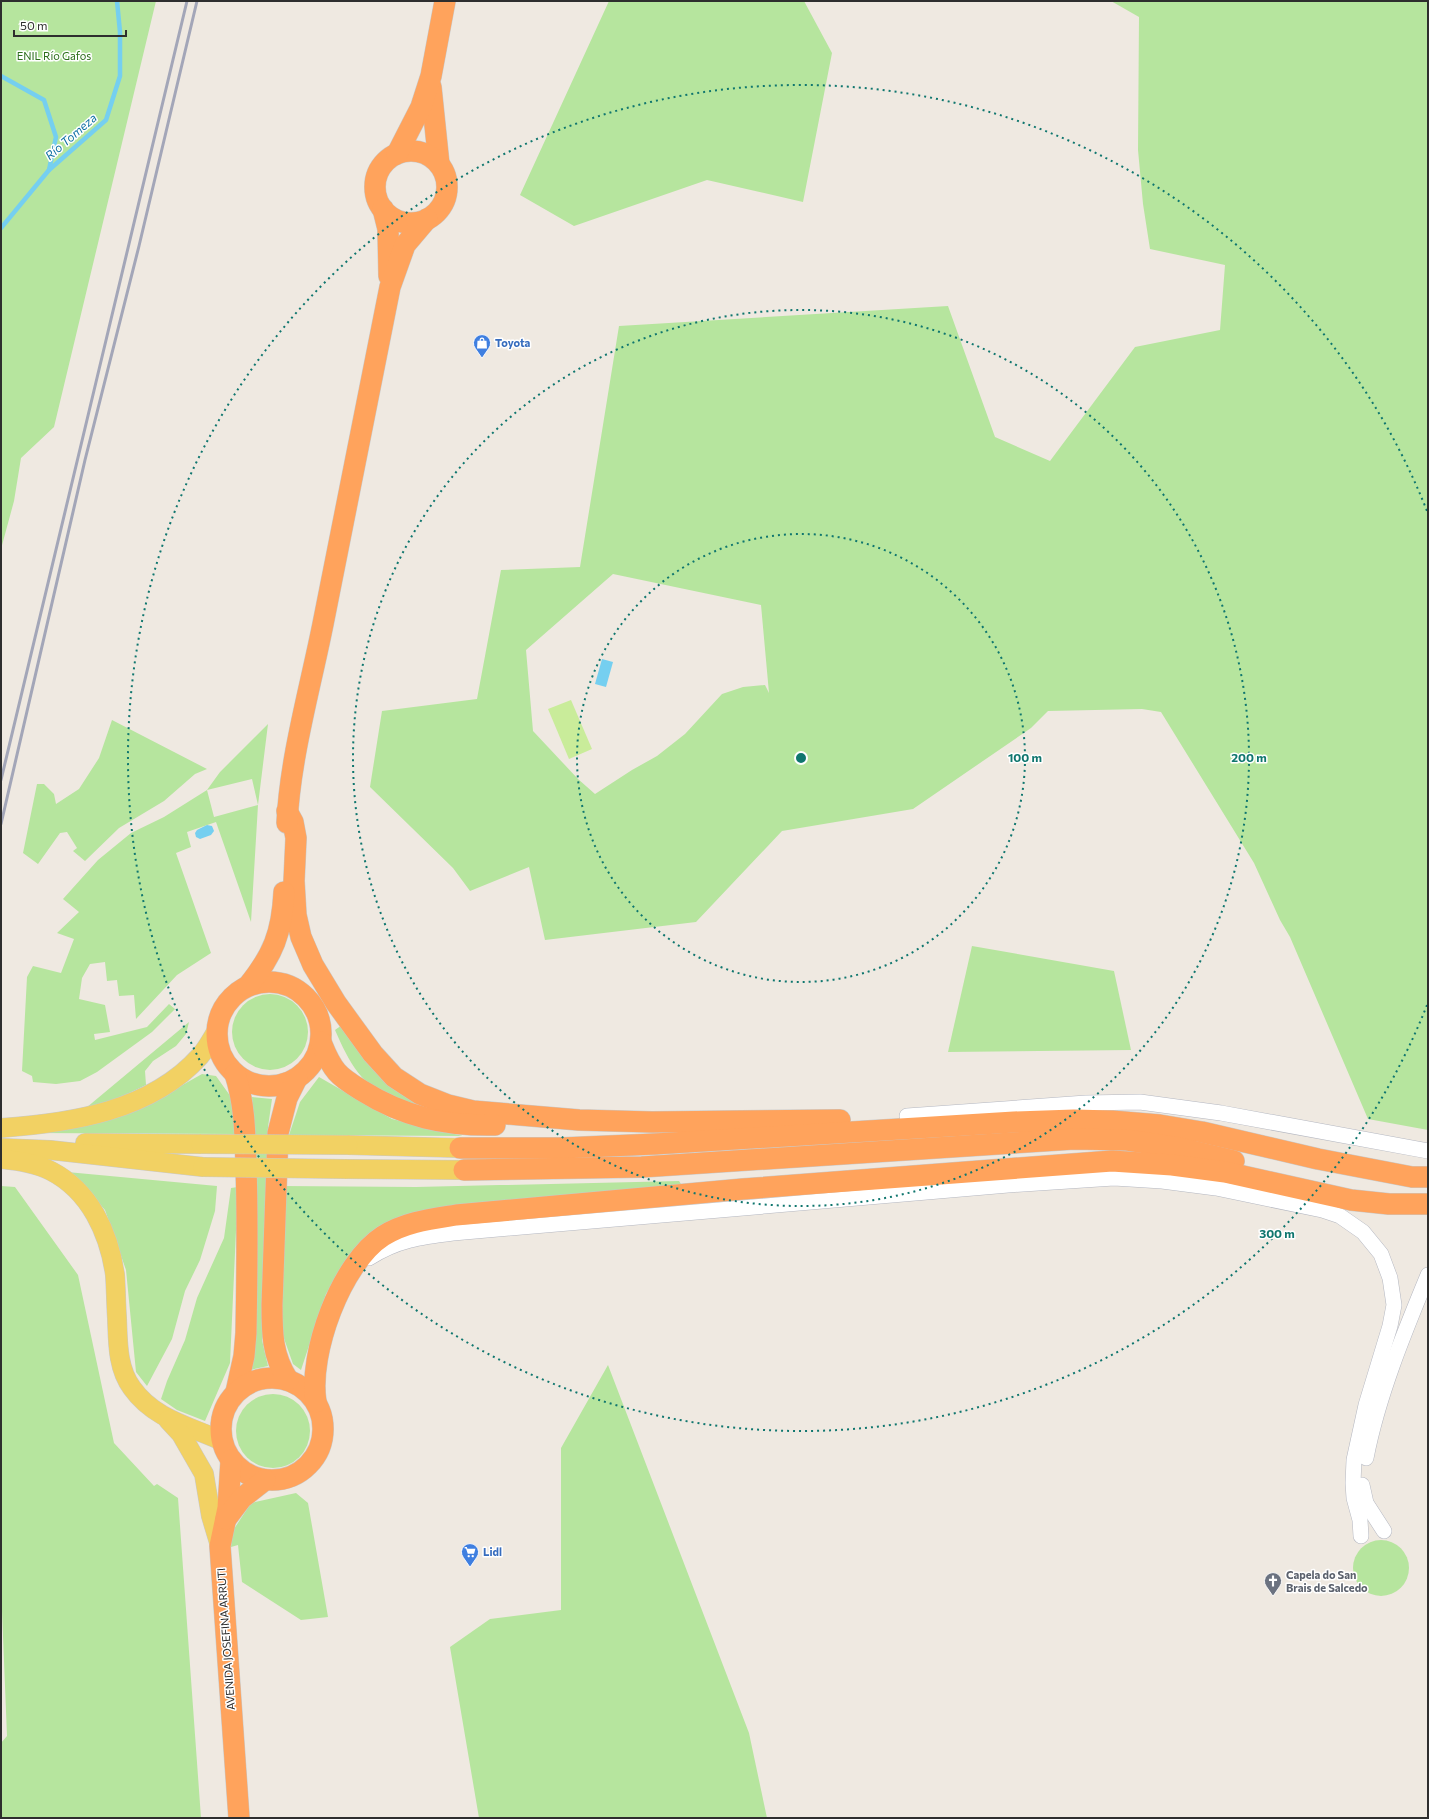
<svg xmlns="http://www.w3.org/2000/svg" width="1429" height="1819" font-family="Commissioner,sans-serif">
<style>
.green{fill:#b6e59e;fill-rule:evenodd}
.pitch{fill:#c9ec9a}
.water{fill:#75cff0}
.lines{fill:none;stroke-linecap:round;stroke-linejoin:round}
.stream{stroke:#75cff0;stroke-width:4.5}
.minor-casing{stroke:#b4b7c1;stroke-width:16}
.major-casing{stroke:#c9c9c9;stroke-width:20}
.highway-casing{stroke:#c9c9c9;stroke-width:22}
.minor{stroke:#fff;stroke-width:15}
.major{stroke:#f2d163;stroke-width:19}
.highway{stroke:#ffa35c;stroke-width:21}
.rail{stroke:#a3a6b8;stroke-width:3}
.major-bridge-casing{stroke:#c9c9c9;stroke-width:20;stroke-linecap:butt}
.major-bridge{stroke:#f2d163;stroke-width:19}
.ring{fill:none;stroke:#0f766e;stroke-width:2;stroke-dasharray:2 4}
.labels{text-anchor:middle;stroke-width:3;stroke-linejoin:round;paint-order:stroke}
.park-label{font-size:11px;fill:#2c6e1b;stroke:#fff}
.shop-label{font-size:11px;font-weight:bold;fill:#366cbe;stroke:#fff;text-anchor:start}
.worship-label{font-size:11px;font-weight:bold;fill:#5b616d;stroke:#fff;text-anchor:start}
.street-label{font-size:11px;fill:#2e2e2e;stroke:#fff}
.water-label{font-size:12px;font-style:italic;fill:#0d6fa3;stroke:#fff}
.centre{fill:#0f766e;stroke:#fff;stroke-width:2}
.ring-label{font-size:12px;text-anchor:middle;font-weight:bold;fill:#0f766e;stroke:#fff;stroke-width:3;stroke-linejoin:round;paint-order:stroke}
</style>
<rect width="100%" height="100%" fill="#efe9e1"/>
<g class="green">
<polygon points="1,1 156,1 54,427 21,458 14,501 1,549"/>
<polygon points="609,1 804,1 832,53 803,202 707,180 574,226 520,195"/>
<path d="M1111,1h317v1129l-60,-11 -78,-182 -10,-17 -26,-57 -93,-151 -19,-3 -94,2 -17,17 -118,81 -131,22 -86,91 -151,18 -16,-73 -59,24 -17,-23 -83,-81 12,-76 95,-12 24,-129 79,-3 39,-241 329,-20 47,131 55,24 85,-114 85,-17 5,-65 -75,-16 -7,-45 -5,-54 1,-133zM613,574l148,31 8,88 -4,-8 -22,2 -21,7 -37,40 -28,22 -25,14 -37,24 -17,-15 -45,-48 -7,-81z"/>
<polygon points="112,720 207,769 195,774 164,801 119,828 85,861 73,851 77,848 67,832 60,833 38,864 23,853 37,784 44,784 54,794 56,804 79,789 99,758"/>
<path d="M268,724l-10,81 -7,117 -35,-100 -29,10 4,15 -15,6 35,100 -34,22 -41,44 -2,-24 -15,1 -2,-16 -10,1 -2,-19 -15,2 -8,14 -3,21 26,6 5,27 -16,2 1,6 52,-13 22,-23 6,5 -23,23 -55,40 -17,9 -24,3 -23,-2 -1,-6 -10,-5 5,-94 6,-11 28,7 13,-34 -17,-6 22,-21 -16,-13 35,-39 33,-27 33,-16 43,-27 13,-18zM252,779l6,26 -44,12 -7,-27z"/>
<polygon points="972,946 1114,971 1131,1050 948,1052"/>
<circle cx="270" cy="1032" r="38"/>
<polygon points="189,1022 186,1034 176,1046 153,1061 145,1071 146,1085 117,1099 86,1108"/>
<path d="M342,1025l104,86c-14,-2 -36,-3 -48,-9 -37,-16 -48,-38 -63,-72z"/>
<polygon points="202,1074 216,1076 231,1097 239,1134 33,1133 147,1105"/>
<polygon points="319,1077 392,1119 463,1136 289,1135 300,1102"/>
<polygon points="252,1097 272,1099 268,1127 262,1340 268,1366 250,1370 257,1199"/>
<polygon points="67,1172 217,1186 215,1211 200,1260 185,1291 172,1339 147,1386 136,1372 126,1270 105,1210 82,1184"/>
<polygon points="679,1181 681,1184 344,1263 326,1294 301,1370 293,1364 281,1330 282,1186 416,1187"/>
<polygon points="1,1186 15,1187 78,1275 114,1443 154,1486 157,1484 178,1498 201,1818 1,1818 1,1743 7,1736 2,1611 1,1611"/>
<polygon points="238,1187 230,1363 205,1421 177,1410 161,1399 167,1381 185,1340 197,1298 224,1238 231,1188"/>
<polygon points="608,1365 749,1733 767,1818 479,1818 450,1647 490,1619 561,1610 561,1448"/>
<circle cx="273" cy="1431" r="37"/>
<polygon points="296,1493 308,1503 328,1617 301,1620 242,1582 238,1545 231,1547 232,1532 251,1503"/>
<circle cx="1381" cy="1568" r="28"/>
</g>
<polygon class="pitch" points="571,700 592,749 569,759 548,709"/>
<g class="water">
<polygon points="602,659 613,662 606,687 595,684"/>
<polygon points="207,825 212,826 214,831 211,835 200,839 196,837 195,833 197,830"/>
</g>
<g class="lines">
<g class="stream">
<polyline points="1,76 44,100 56,137 49,170 1,228"/>
<polyline points="49,170 106,120 120,76 120,32 117,1"/>
</g>
<g class="minor-casing">
<g id="minor">
<polyline points="907,1116 1086,1103 1140,1102 1221,1113 1428,1151"/>
<path d="M369,1258c28,-18 52,-21 84,-25l555,-48 106,-7 48,3 54,7 106,22 18,6 23,16 18,22 9,24 4,27 -4,21 -24,79 -12,55 -1,23 1,15 6,22 1,16"/>
<path d="M1366,1458c12,-62 38,-125 62,-183"/>
<polyline points="1362,1485 1366,1503 1384,1531"/>
</g>
</g>
<g class="major-casing">
<g id="major">
<path d="M1,1128c70,-5 150,-17 199,-72 7,-8 12,-17 17,-26"/>
<polyline points="85,1143 201,1144"/>
<polyline points="348,1145 460,1148"/>
<polyline points="1,1148 50,1150 203,1167"/>
<path d="M1,1159c17,2 35,4 50,12 39,20 58,62 64,104 1,14 1,29 2,43 1,23 0,50 15,70 22,31 57,38 90,53"/>
<polyline points="345,1169 464,1170"/>
<polyline points="168,1420 181,1434 204,1474 211,1516 220,1546"/>
</g>
</g>
<g class="highway-casing">
<g id="highway">
<polyline points="431,87 439,164"/>
<circle cx="411" cy="187" r="36"/>
<polyline points="397,154 421,107 431,76 445,1"/>
<polyline points="383,209 388,229 389,276"/>
<polyline points="287,811 293,822 296,838 294,881 296,915 301,937 313,965 336,1003 373,1054 394,1077 420,1094 448,1105 473,1111 579,1120 652,1122 840,1120"/>
<path d="M287,823c3,-65 23,-134 36,-199 23,-112 44,-225 67,-337l15,-42 22,-26"/>
<circle cx="269" cy="1034" r="52"/>
<path d="M248,986c25,-31 34,-53 36,-94"/>
<path d="M321,1042c4,10 8,21 16,30 6,7 16,13 24,18 43,27 84,36 134,35"/>
<path d="M235,1074c10,30 10,61 11,93 2,55 1,111 0,166l-2,23 -8,36"/>
<polyline points="460,1148 562,1148 655,1144 1014,1122 1074,1120 1112,1121 1160,1125 1202,1132 1318,1159 1412,1177 1428,1177"/>
<polyline points="464,1170 642,1167 1074,1139 1127,1140 1180,1148 1234,1161"/>
<circle cx="272" cy="1429" r="51"/>
<path d="M288,1380c-16,-25 -16,-47 -16,-75l6,-172 9,-35 10,-20"/>
<path d="M316,1402c-8,-48 25,-139 67,-166 22,-14 48,-17 73,-21l287,-26 369,-28 60,4 53,7 126,28 38,4h39"/>
<polyline points="231,1460 228,1508 220,1546 239,1818"/>
<polyline points="226,1519 242,1498 265,1480"/>
</g>
</g>
<use href="#minor" class="minor"/>
<use href="#major" class="major"/>
<use href="#highway" class="highway"/>
<g class="rail">
<path d="M1,780c61,-260 125,-519 186,-779"/>
<polyline points="1,824 85,460 139,246 197,1"/>
</g>
<g class="major-bridge-casing">
<g id="major-bridge">
<polyline points="201,1144 348,1145"/>
<polyline points="203,1167 345,1169"/>
</g>
</g>
<use href="#major-bridge" class="major-bridge"/>
</g>
<g class="ring">
<circle cx="801" cy="758" r="224"/>
<circle cx="801" cy="758" r="448"/>
<path d="M1427 1005A673 673 0 1 1 1427 511"/>
</g>
<defs>
<g id="shop-pin" transform="scale(0.9)"><path d="M0 17L-7.5 6A9.5 9.5 0 1 1 7.5 6Z" fill="#3f7fe0" stroke="#fff"/><path d="M-5-2.5h2.3a2.7 3.5 0 0 1 5.4 0H5L5.5 6h-11ZM-1.5-2.5h3a1.5 2.3 0 0 0-3 0Z" fill="#fff"/></g>
<g id="supermarket-pin" transform="scale(0.9)"><path d="M0 17L-7.5 6A9.5 9.5 0 1 1 7.5 6Z" fill="#3f7fe0" stroke="#fff"/><path d="M-6-5.5h2.5l.6 2H6L4.5 2H-2.5L-4.4-4H-6ZM-1.5 3.2a1.3 1.3 0 1 0 .1 0ZM3 3.2a1.3 1.3 0 1 0 .1 0Z" fill="#fff"/></g>
<g id="church-pin" transform="scale(0.9)"><path d="M0 17L-7.5 6A9.5 9.5 0 1 1 7.5 6Z" fill="#6b7280" stroke="#fff"/><path d="M-1.2-6h2.4v3.5h3.3v2.4h-3.3V6h-2.4V-.1h-3.3v-2.4h3.3Z" fill="#fff"/></g>
</defs>
<g fill-rule="evenodd">
<use href="#shop-pin" x="482" y="343"/>
<use href="#supermarket-pin" x="470" y="1552"/>
<use href="#church-pin" x="1273" y="1581"/>
</g>
<g class="labels">
<g class="park-label">
<text x="54" y="60">ENIL Río Gafos</text>
</g>
<g class="shop-label">
<text x="495" y="347">Toyota</text>
<text x="483" y="1556">Lidl</text>
</g>
<g class="worship-label">
<text x="1286" y="1579">Capela do San<tspan x="1286" dy="13">Brais de Salcedo</tspan></text>
</g>
<g class="street-label">
<text transform="translate(226 1639) rotate(-94)" y="4">AVENIDA JOSEFINA ARRUTI</text>
</g>
<g class="water-label">
<text transform="translate(71 137) rotate(-41)" y="4">Río Tomeza</text>
</g>
</g>
<circle cx="801" cy="758" r="6" class="centre"/>
<g class="ring-label">
<text x="1025" y="762">100 m</text>
<text x="1249" y="762">200 m</text>
<text x="1277" y="1238">300 m</text>
</g>
<rect width="1429" height="1819" fill="none" stroke="#2e2e2e" stroke-width="4"/>
<path d="M14 30v6h112v-6" fill="none" stroke="#2e2e2e" stroke-width="2"/>
<text x="20" y="30" font-size="12" fill="#2e2e2e" stroke="#ffffff" stroke-width="3" paint-order="stroke">50 m</text>
</svg>
